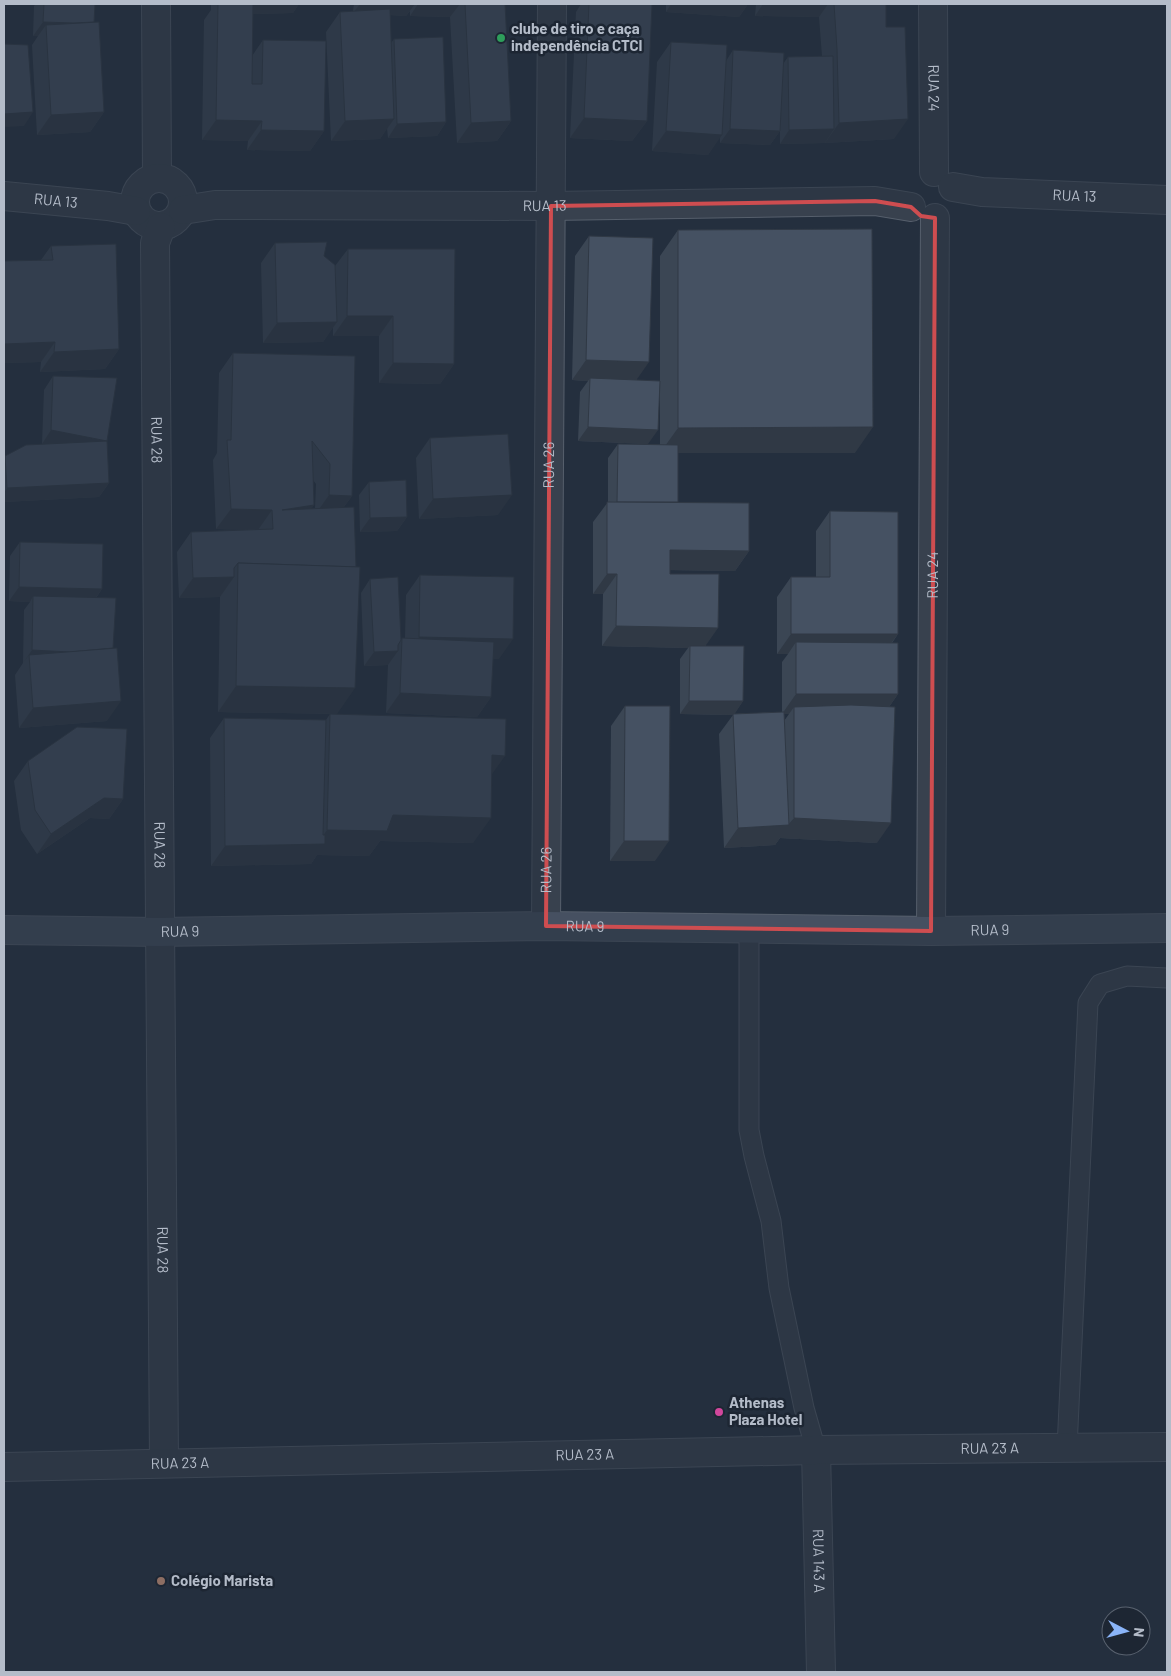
<svg xmlns="http://www.w3.org/2000/svg" width="1171" height="1676" font-family="Barlow,sans-serif">
<style>
.lines{fill:none;stroke-linecap:round;stroke-linejoin:round}
.lane-casing{stroke:#565f6c;stroke-width:21}
.street-casing{stroke:#565f6c;stroke-width:30}
.secondary-casing{stroke:#565f6c;stroke-width:30}
.lane{stroke:#38414e;stroke-width:19}
.street{stroke:#38414e;stroke-width:28}
.secondary{stroke:#465061;stroke-width:28}
.wall{fill:#3b4654;fill-rule:evenodd}
.shaded-wall{fill:#303945}
.building{fill:#455162;stroke:#303945}
.marked{fill:none;stroke:#ce4d50;stroke-width:4;stroke-linejoin:round}
.leisure-dot{fill:#2e9e5b;stroke:#1d2633;stroke-width:2}
.hotel-dot{fill:#d1479c;stroke:#1d2633;stroke-width:2}
.education-dot{fill:#8d6e63;stroke:#1d2633;stroke-width:2}
.labels{text-anchor:middle;stroke-width:5;stroke-linejoin:round;paint-order:stroke}
.poi-label{font-size:15px;font-weight:bold;fill:#b4bcc9;stroke:#1d2633;text-anchor:start}
.street-label{font-size:15px;fill:#b4bcc9;stroke:#1d2633}
</style>
<rect width="100%" height="100%" fill="#242f3e"/>
<g class="lines">
<g class="lane-casing">
<g id="lane">
<polyline points="749,929 749,1130 754,1156 771,1221 779,1288 804,1408 816,1450"/>
<polyline points="1067,1448 1088,1003 1100,984 1127,976 1167,978"/>
</g>
</g>
<g class="street-casing">
<g id="street">
<polyline points="156,4 157,177"/>
<path id="s1" d="M933,4l1,168"/>
<circle cx="159" cy="202" r="24"/>
<path id="s2" d="M953,187l29,5 185,8"/>
<path id="s3" d="M4,196l104,10 28,5"/>
<path id="s4" d="M183,210l32,-5 336,1 324,-5 36,6"/>
<path id="s5" d="M161,227l-6,16 9,1220"/>
<path id="s6" d="M546,926l6,-922"/>
<path id="s7" d="M931,931l4,-713"/>
<path id="s8" d="M816,1450l5,222"/>
<path id="s9" d="M4,1467l812,-17 351,-3"/>
</g>
</g>
<g class="secondary-casing">
<g id="secondary">
<path id="s10" d="M4,930l155,2 387,-6 385,5 236,-3"/>
</g>
</g>
<use href="#lane" class="lane"/>
<use href="#street" class="street"/>
<use href="#secondary" class="secondary"/>
</g>
<g class="wall">
<polygon points="36,4 95,4 94,22 104,112 90,132 37,135 32,45 38,36 33,36 34,6"/>
<polygon points="211,4 299,4 293,13 253,14 252,56 263,40 324,131 310,151 247,150 248,141 202,140 204,20 211,10"/>
<polygon points="354,4 505,4 511,121 497,141 457,143 450,17 410,16 410,11 406,16 390,15 391,43 394,39 446,122 437,136 388,138 387,128 380,139 331,141 326,32 340,12 353,11"/>
<polygon points="581,4 652,4 647,121 632,141 570,138 576,12"/>
<polygon points="666,4 748,4 739,17 666,12"/>
<polygon points="756,4 886,4 886,27 894,139 825,143 780,144 780,131 770,145 720,143 720,136 708,155 652,151 657,62 671,42 726,61 733,50 783,64 788,57 822,56 819,17 755,16"/>
<path d="M678,230l177,223h-177v49l71,49 -14,20 -65,-1v4l36,72 37,55 -9,13 48,-2v-50l6,-8h-11v-57l14,-20h25v-46l14,-20 68,123 -6,9 6,51 -9,13 -12,136 -97,-5 -5,7 -51,3 -5,-114 14,-19 -53,-1v-55l8,-11 -86,-2 1,-52h-10v-72l15,-20v-44l10,-14 42,1v-64l-12,63 -70,-3 2,-49 8,-11 -16,-1 3,-124 14,-20 48,144 23,1v-125zM784,714h5l-5,7z"/>
<polygon points="275,243 324,256 335,266 348,249 454,364 440,384 379,383 379,336 333,336 333,327 323,342 263,343 261,263"/>
<polygon points="51,246 119,349 105,369 40,372 41,362 4,363 4,261 41,260"/>
<path d="M233,353l122,3 -3,140 -9,12 -6,206 -119,-2 2,-115 -41,1 -2,-46 14,-20 67,-2 -42,-1 -3,-69 4,-7 2,-80zM313,480l3,4 -1,24 -4,1 3,-4z"/>
<polygon points="53,376 107,441 109,483 99,497 4,502 4,458 5,456 45,444 42,444 44,390"/>
<polygon points="430,438 498,515 419,519 416,458"/>
<polygon points="369,482 407,517 397,531 360,532 359,495"/>
<polygon points="20,542 102,589 96,598 107,721 19,728 15,675 23,663 24,610 30,602 9,601 10,556"/>
<polygon points="420,575 499,659 493,659 491,697 477,717 386,713 388,665 364,666 361,593 370,579 401,640 402,638 405,638 406,595"/>
<polygon points="625,706 655,861 610,861 611,726"/>
<polygon points="330,714 492,775 473,843 380,841 369,856 317,855 311,864 211,866 210,738 224,718 326,720"/>
<polygon points="28,761 123,799 109,819 90,818 37,854 21,830 14,781"/>
</g>
<g class="shaded-wall">
<polygon points="219,4 299,4 293,13 218,15"/>
<polygon points="360,4 415,4 406,16 353,13"/>
<polygon points="418,4 460,4 450,17 410,16"/>
<polygon points="671,4 748,4 739,17 666,12"/>
<polygon points="763,4 828,4 819,17 755,16"/>
<polygon points="43,22 94,24 46,25 38,36 33,36"/>
<polygon points="33,112 24,126 4,127 4,114"/>
<polygon points="104,112 90,132 37,135 51,115"/>
<polygon points="584,118 647,121 632,141 570,138"/>
<polygon points="394,119 380,139 331,141 345,121"/>
<polygon points="908,119 894,139 825,143 839,123"/>
<polygon points="216,120 262,121 248,141 202,140"/>
<polygon points="511,121 497,141 457,143 471,123"/>
<polygon points="446,122 437,136 388,138 397,124"/>
<polygon points="730,129 780,131 770,145 720,143"/>
<polygon points="834,129 825,143 780,144 789,130"/>
<polygon points="261,130 324,131 310,151 247,150"/>
<polygon points="666,131 722,135 708,155 652,151"/>
<polygon points="347,316 393,316 379,336 333,336"/>
<polygon points="337,322 323,342 263,343 277,323"/>
<polygon points="55,342 41,362 4,363 4,344"/>
<polygon points="119,349 105,369 40,372 54,352"/>
<polygon points="586,360 649,362 635,382 590,378 588,381 572,380"/>
<polygon points="393,363 454,364 440,384 379,383"/>
<polygon points="588,427 658,430 648,444 578,441"/>
<polygon points="873,427 855,453 660,453 678,428"/>
<polygon points="51,430 107,441 97,455 42,444"/>
<polygon points="109,483 99,497 4,502 4,493 7,488"/>
<polygon points="329,495 352,496 337,516 315,515"/>
<polygon points="512,495 498,515 419,519 433,499"/>
<polygon points="314,505 300,525 282,510"/>
<polygon points="231,509 272,510 258,530 216,529"/>
<polygon points="407,517 397,531 360,532 370,518"/>
<polygon points="670,550 749,551 735,571 656,570"/>
<polygon points="607,574 617,574 603,594 593,594"/>
<polygon points="234,577 220,597 179,598 193,578"/>
<polygon points="19,587 102,589 92,603 33,596 30,602 9,601"/>
<polygon points="616,626 718,628 704,648 690,646 688,648 602,646"/>
<polygon points="791,634 898,634 883,654 796,642 788,654 777,654"/>
<polygon points="419,637 513,639 499,659 405,657"/>
<polygon points="32,650 112,654 29,655 23,663"/>
<polygon points="398,651 388,665 364,666 374,652"/>
<polygon points="236,686 355,688 337,714 218,712"/>
<polygon points="400,693 491,697 477,717 386,713"/>
<polygon points="796,694 898,694 884,714 794,707 789,714 782,714"/>
<polygon points="121,701 107,721 19,728 33,708"/>
<polygon points="689,701 743,701 734,715 680,714"/>
<polygon points="492,755 505,756 487,781"/>
<polygon points="104,798 123,799 109,819 90,818 37,854 51,834"/>
<polygon points="393,815 491,818 473,843 380,841 369,856 317,855 311,864 211,866 225,846 317,844 327,830"/>
<polygon points="794,818 891,823 877,843 780,838 775,845 724,848 738,828 788,825"/>
<polygon points="624,841 669,841 655,861 610,861"/>
</g>
<g class="building">
<polygon points="44,4 95,4 94,22 74,23 43,22"/>
<polygon points="218,4 253,4 252,84 262,84 263,40 326,41 324,131 261,130 262,121 216,120"/>
<polygon points="465,4 505,4 511,121 471,123"/>
<polygon points="589,4 652,4 647,121 584,118"/>
<polygon points="834,4 886,4 886,27 905,27 908,119 839,123 837,49"/>
<polygon points="390,9 394,119 345,121 340,12"/>
<polygon points="99,22 104,112 51,115 46,25"/>
<polygon points="443,37 446,122 397,124 394,39"/>
<polygon points="671,42 727,45 722,135 666,131"/>
<polygon points="4,44 28,45 33,112 4,114"/>
<polygon points="733,50 784,53 780,131 730,129"/>
<polygon points="833,56 834,129 789,130 788,57"/>
<polygon points="872,229 873,427 678,428 678,230"/>
<polygon points="589,236 653,238 649,362 586,360"/>
<polygon points="327,242 324,256 335,265 337,322 277,323 275,243"/>
<polygon points="116,244 119,349 54,352 55,342 4,344 4,261 53,260 51,246"/>
<polygon points="348,249 455,249 454,364 393,363 393,316 347,316"/>
<polygon points="233,353 355,356 352,496 329,495 330,464 312,441 314,505 282,510 354,507 356,567 238,563 234,568 234,577 193,578 191,532 273,529 272,510 231,509 227,440 231,440"/>
<polygon points="53,376 117,378 107,441 109,483 7,488 5,456 26,445 107,441 51,430"/>
<polygon points="590,378 660,381 658,430 588,427"/>
<polygon points="508,434 512,495 433,499 430,438"/>
<polygon points="618,444 678,445 678,502 617,502"/>
<polygon points="406,480 407,517 370,518 369,482"/>
<polygon points="607,502 749,503 749,551 670,550 670,574 719,574 718,628 616,626 617,574 607,574"/>
<polygon points="830,511 898,512 898,634 791,634 791,577 830,577"/>
<polygon points="20,542 103,544 102,589 19,587"/>
<polygon points="238,563 360,567 355,688 236,686"/>
<polygon points="420,575 514,577 513,639 419,637"/>
<polygon points="398,577 401,640 398,645 398,651 374,652 370,579"/>
<polygon points="33,596 116,598 113,648 70,652 32,650"/>
<polygon points="402,638 494,642 491,697 400,693"/>
<polygon points="796,642 898,643 898,694 796,694"/>
<polygon points="690,646 744,646 743,701 689,701"/>
<polygon points="117,648 121,701 33,708 29,655"/>
<polygon points="851,705 895,707 891,823 794,818 794,707"/>
<polygon points="625,706 670,706 669,841 624,841"/>
<polygon points="784,712 789,825 738,828 733,714"/>
<polygon points="330,714 506,719 505,756 492,755 491,818 393,815 387,831 327,830"/>
<polygon points="224,718 326,720 323,835 325,835 325,844 225,846"/>
<polygon points="77,727 127,729 123,799 104,798 51,834 35,810 28,761"/>
</g>
<path d="M0 0H1171V1676H0ZM875,201l36,6 10,9 14,2 -4,713 -385,-5 5,-720z" fill="#242f3e" fill-opacity=".55" fill-rule="evenodd"/>
<path class="marked" d="M875,201l36,6 10,9 14,2 -4,713 -385,-5 5,-720z"/>
<circle class="leisure-dot" cx="501" cy="38" r="5"/>
<circle class="hotel-dot" cx="719" cy="1412" r="5"/>
<circle class="education-dot" cx="161" cy="1581" r="5"/>
<g class="labels">
<g class="poi-label">
<text x="511" y="34">clube de tiro e caça<tspan x="511" dy="17">independência CTCI</tspan></text>
<text x="729" y="1408">Athenas<tspan x="729" dy="17">Plaza Hotel</tspan></text>
<text x="171" y="1586">Colégio Marista</text>
</g>
<g class="street-label">
<text dy="5" stroke="none"><textPath href="#s1" startOffset="84">RUA 24</textPath></text>
<text dy="5" stroke="none"><textPath href="#s2" startOffset="122">RUA 13</textPath></text>
<text dy="5" stroke="none"><textPath href="#s3" startOffset="52">RUA 13</textPath></text>
<text dy="5" stroke="none"><textPath href="#s4" startOffset="362">RUA 13</textPath></text>
<text dy="5" stroke="none"><textPath href="#s5" startOffset="214">RUA 28</textPath></text>
<text dy="5" stroke="none"><textPath href="#s6" startOffset="461">RUA 26</textPath></text>
<text dy="5" stroke="none"><textPath href="#s7" startOffset="356">RUA 24</textPath></text>
<text dy="5" stroke="none"><textPath href="#s5" startOffset="619">RUA 28</textPath></text>
<text dy="5" stroke="none"><textPath href="#s6" startOffset="56">RUA 26</textPath></text>
<text dy="5" stroke="none"><textPath href="#s10" startOffset="581">RUA 9</textPath></text>
<text dy="5" stroke="none"><textPath href="#s10" startOffset="986">RUA 9</textPath></text>
<text dy="5" stroke="none"><textPath href="#s10" startOffset="176">RUA 9</textPath></text>
<text dy="5" stroke="none"><textPath href="#s5" startOffset="1024">RUA 28</textPath></text>
<text dy="5" stroke="none"><textPath href="#s9" startOffset="986">RUA 23 A</textPath></text>
<text dy="5" stroke="none"><textPath href="#s9" startOffset="581">RUA 23 A</textPath></text>
<text dy="5" stroke="none"><textPath href="#s9" startOffset="176">RUA 23 A</textPath></text>
<text dy="5" stroke="none"><textPath href="#s8" startOffset="111">RUA 143 A</textPath></text>
</g>
</g>
<rect width="1171" height="1676" fill="none" stroke="#b4bcc9" stroke-width="10"/>
<g transform="translate(1126 1631) rotate(96)"><circle r="24" fill="#1d2633" stroke="#59626f"/>
<path d="M0-4L9 19L0 12L-9 19Z" fill="#8ab4f8"/>
<text y="-8" font-size="14" font-weight="bold" text-anchor="middle" fill="#b4bcc9">N</text>
</g>
</svg>
